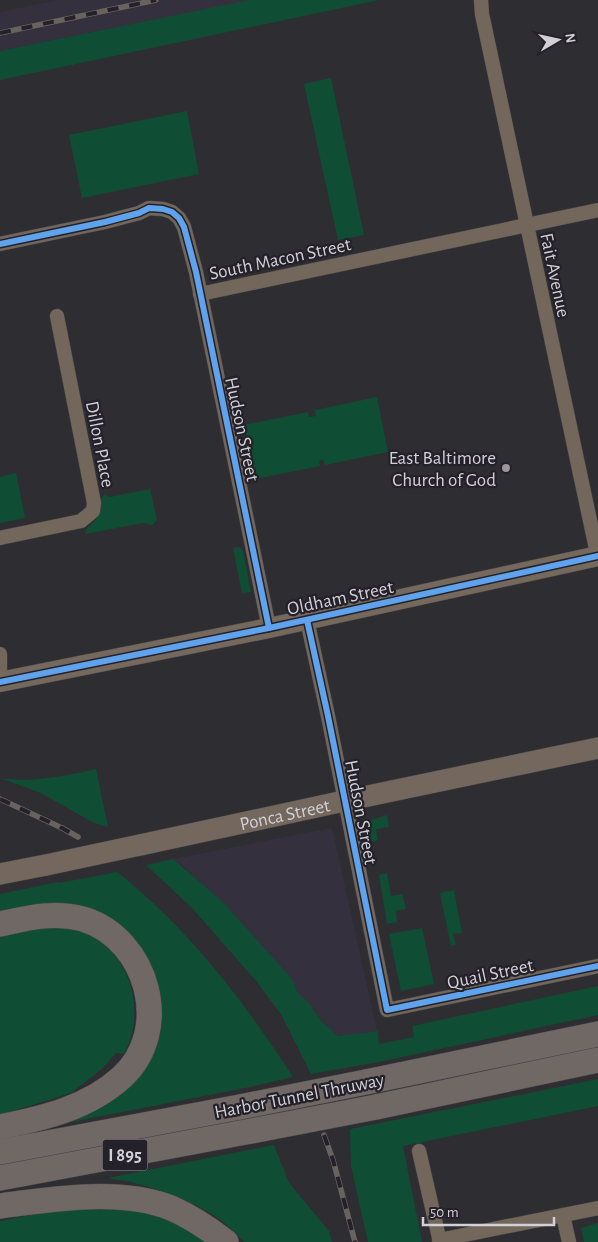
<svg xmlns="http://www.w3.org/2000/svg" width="598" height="1242" font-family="'Alegreya Sans',sans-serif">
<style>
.built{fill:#35303e}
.green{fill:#0f4e35}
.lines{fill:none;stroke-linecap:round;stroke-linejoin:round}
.street-casing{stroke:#49484b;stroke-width:15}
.secondary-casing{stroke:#49484b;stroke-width:21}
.primary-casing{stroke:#49484b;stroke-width:22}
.highway-casing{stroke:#49484b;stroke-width:26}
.street{stroke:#73675b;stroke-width:14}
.secondary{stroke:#75685c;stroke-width:20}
.primary{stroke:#74685e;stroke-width:21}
.highway{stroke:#6f6865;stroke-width:25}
.rail-casing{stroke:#696360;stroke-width:5.5}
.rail{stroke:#24212a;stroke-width:4;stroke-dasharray:11;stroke-linecap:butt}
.primary-bridge-casing{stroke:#49484b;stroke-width:22;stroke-linecap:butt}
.highway-bridge-casing{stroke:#49484b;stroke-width:26;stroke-linecap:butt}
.primary-bridge{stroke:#74685e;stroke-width:21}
.highway-bridge{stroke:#6f6865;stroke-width:25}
.cycleway-casing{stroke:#24212a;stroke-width:9}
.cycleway{stroke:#60a3ed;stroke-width:6}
.poi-dot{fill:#99979d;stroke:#24212a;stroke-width:2}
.labels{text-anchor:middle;stroke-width:4.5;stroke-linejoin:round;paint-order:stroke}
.shield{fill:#24212a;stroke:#9e9ca2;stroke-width:1}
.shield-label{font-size:18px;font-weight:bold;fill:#d2d0d6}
.street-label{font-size:19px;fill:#d2d0d6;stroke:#24212a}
.poi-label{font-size:19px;fill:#d2d0d6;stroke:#24212a;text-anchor:end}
</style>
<rect width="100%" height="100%" fill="#2e2d32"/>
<g class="built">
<polygon points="58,0 250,0 0,51 0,12"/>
<polygon points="331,828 333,832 377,1031 338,1036 321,1021 309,1003 298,993 292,979 182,865 173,859"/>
</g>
<g class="green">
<polygon points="249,0 379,0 0,80 0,51"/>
<polygon points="331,78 364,235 338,240 304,84"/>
<polygon points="187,111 199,174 82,198 69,135"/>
<polygon points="377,397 388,452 325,465 323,459 319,461 320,466 255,479 250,456 252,452 249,450 244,425 308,412 309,417 316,416 315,410"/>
<polygon points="16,473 25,518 0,523 0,477"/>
<path d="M150,489l7,31 -5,5 -9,-2 -58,11 2,-6c20,-15 7,-22 18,-34l5,3z"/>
<polygon points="239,547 243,551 251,592 242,593 233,548"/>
<path d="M96,769l12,58 -14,-4 -53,-30 -41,-15c33,5 64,-2 96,-9z"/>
<polygon points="387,815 389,827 376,829 378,840 372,842 368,821"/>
<polygon points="173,859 222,901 292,979 298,993 309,1003 321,1021 338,1036 378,1031 379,1044 414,1037 412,1026 598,986 598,1015 379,1062 311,1074 282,1016 257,982 192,908 146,865"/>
<path d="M117,872c71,56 127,129 176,205l-43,10 -250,49 148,-82 -21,-115 -127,-25v-20l58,-12 1,1z"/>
<polygon points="387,873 391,896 402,894 406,909 396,911 397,922 387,924 379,875"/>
<polygon points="454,890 462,933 453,934 456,945 451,946 440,893"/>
<path d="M52,926c11,2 23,3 34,7 45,21 61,79 38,121l-8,-1 -13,15 -32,25 -71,22v-180z"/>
<polygon points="422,928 434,984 401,991 389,934"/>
<polygon points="598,1079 598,1106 403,1146 422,1242 368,1242 351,1166 350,1129"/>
<path d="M274,1145l15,38 40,48 3,11h-88c-30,-35 -70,-48 -113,-60 -7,-2 -16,-2 -23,-4z"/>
<polygon points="99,1206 162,1214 212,1242 0,1242 0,1221 52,1211"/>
<polygon points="598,1223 598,1242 584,1242 581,1228"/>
</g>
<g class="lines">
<g class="street-casing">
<g id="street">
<polyline points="481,0 482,14 598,558"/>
<polyline points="0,244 105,222 139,213 149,208 163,209 172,212 179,218 184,227 196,272 269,628"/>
<polyline points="200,294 598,210"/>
<polyline points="0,538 81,521 93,511 94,503 57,316"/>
<polyline points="307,620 328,716 387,1010 598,966"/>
<polyline points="0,654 0,680"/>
<polyline points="419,1151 440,1242"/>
<polyline points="563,1215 569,1242"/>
<polyline points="439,1240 598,1208"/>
</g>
</g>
<g class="secondary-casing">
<polyline id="secondary" points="0,682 269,628 598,556"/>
</g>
<g class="primary-casing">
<g id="primary">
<path id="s1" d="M140,845l204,-44 254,-53"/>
<polyline points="0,874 46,865"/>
</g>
</g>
<g class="highway-casing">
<g id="highway">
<path d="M0,924c28,-6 54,-13 83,-5 65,20 90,111 39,158 -34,31 -78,41 -122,50"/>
<polyline points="366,1082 598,1034"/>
<polyline points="376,1107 598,1060"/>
<polyline points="0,1152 240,1107"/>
<polyline points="0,1178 251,1131"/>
<path d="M0,1206c52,-7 120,-18 171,2 21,9 37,20 55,34"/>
</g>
</g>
<use href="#street" class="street"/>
<use href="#secondary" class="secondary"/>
<use href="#primary" class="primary"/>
<use href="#highway" class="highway"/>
<g class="rail-casing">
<g id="rail">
<polyline points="0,33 156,0"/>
<polyline points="0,799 62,828 78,837"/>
<polyline points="324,1135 333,1160 355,1242"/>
</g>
</g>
<use href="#rail" class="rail"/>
<g class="primary-bridge-casing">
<polyline id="primary-bridge" points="46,865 140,845"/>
</g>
<g class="highway-bridge-casing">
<g id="highway-bridge">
<polyline points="240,1107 366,1082"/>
<polyline points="251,1131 376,1107"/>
</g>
</g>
<use href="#primary-bridge" class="primary-bridge"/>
<use href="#highway-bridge" class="highway-bridge"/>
<g class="cycleway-casing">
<g id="cycleway">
<polyline points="0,244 105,222 139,213 149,208 163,209 172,212 179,218 184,227 196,272 269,628"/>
<polyline points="307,620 328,716 387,1010 598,966"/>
<polyline points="0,682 269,628 598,556"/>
</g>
</g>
<use href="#cycleway" class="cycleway"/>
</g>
<circle class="poi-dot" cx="506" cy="468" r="5"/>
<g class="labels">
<rect class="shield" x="102.5" y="1139.5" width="45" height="31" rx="4"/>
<g class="shield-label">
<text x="125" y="1161">I 895</text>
</g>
<g class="street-label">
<text transform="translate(280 258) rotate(-12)" y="7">South Macon Street</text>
<text transform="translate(556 275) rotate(78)" y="7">Fait Avenue</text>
<text transform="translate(243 429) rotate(78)" y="7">Hudson Street</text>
<text transform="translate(101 444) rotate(79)" y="7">Dillon Place</text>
<text transform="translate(340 597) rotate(-12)" y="7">Oldham Street</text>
<text transform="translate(362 812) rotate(79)" y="7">Hudson Street</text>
<text dy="7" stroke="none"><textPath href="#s1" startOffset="148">Ponca Street</textPath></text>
<text transform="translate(490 973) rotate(-12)" y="7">Quail Street</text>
<text transform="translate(299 1095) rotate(-11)" y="7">Harbor Tunnel Thruway</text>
</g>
<g class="poi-label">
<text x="496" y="464">East Baltimore<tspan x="496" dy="22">Church of God</tspan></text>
</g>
</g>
<g transform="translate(558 40) rotate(81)" stroke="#24212a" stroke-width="4" paint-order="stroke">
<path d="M0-4L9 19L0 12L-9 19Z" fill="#d2d0d6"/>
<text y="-8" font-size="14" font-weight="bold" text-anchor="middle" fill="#d2d0d6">N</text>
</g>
<path d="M423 1217v8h131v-8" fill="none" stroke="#d2d0d6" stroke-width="2.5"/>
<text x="430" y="1217" font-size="15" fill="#d2d0d6" stroke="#24212a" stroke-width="4" paint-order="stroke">50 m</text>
</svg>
